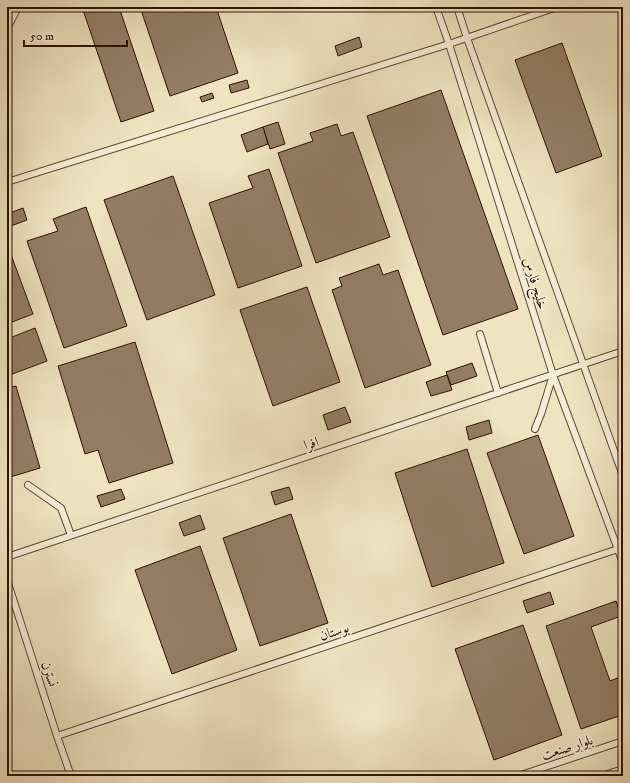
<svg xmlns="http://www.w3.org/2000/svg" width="630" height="783" font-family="'IM FELL DW Pica',Amiri,serif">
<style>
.building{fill:#937e64;stroke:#2f1100}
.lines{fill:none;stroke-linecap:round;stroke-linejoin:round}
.service-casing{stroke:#5f4630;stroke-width:8}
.service{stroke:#f5edd6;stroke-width:6}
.labels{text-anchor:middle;stroke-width:3.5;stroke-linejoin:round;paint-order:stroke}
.street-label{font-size:14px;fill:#2f1100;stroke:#f5edd6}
</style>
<rect width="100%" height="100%" fill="#efe3c0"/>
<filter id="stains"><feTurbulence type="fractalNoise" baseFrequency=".005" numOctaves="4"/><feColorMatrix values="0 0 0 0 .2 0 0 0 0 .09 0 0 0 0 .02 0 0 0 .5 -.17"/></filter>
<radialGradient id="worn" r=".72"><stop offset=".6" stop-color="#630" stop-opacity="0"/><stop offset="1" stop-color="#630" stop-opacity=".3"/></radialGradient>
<g class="building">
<polygon points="82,7 119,7 154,111 121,122"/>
<polygon points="140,7 216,7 238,73 170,96"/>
<polygon points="359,37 362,47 338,56 335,46"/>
<polygon points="562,43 602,156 556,173 515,60"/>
<polygon points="247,80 249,88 231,93 229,85"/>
<polygon points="441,90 518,309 443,335 367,116"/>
<polygon points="212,93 214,98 202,102 200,97"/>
<polygon points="278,122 285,144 270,149 263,127"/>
<polygon points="337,124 341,136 353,132 390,237 316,263 278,153 313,141 310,133"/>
<polygon points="263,127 268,144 247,152 241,135"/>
<polygon points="269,169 302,266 238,288 209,203 253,188 248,176"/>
<polygon points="173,176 215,295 147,320 104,200"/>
<polygon points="86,207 127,326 64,348 27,241 58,231 53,219"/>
<polygon points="23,208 27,220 8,227 7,214"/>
<polygon points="7,244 33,314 7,324"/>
<polygon points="379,264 383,275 398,270 431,365 365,388 332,290 342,286 339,278"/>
<polygon points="307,287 340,382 273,406 240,310"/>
<polygon points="35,328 47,361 7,376 7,339"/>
<polygon points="135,342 173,463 109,483 98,450 85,454 58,366"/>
<polygon points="472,363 477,376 451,385 446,372"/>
<polygon points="447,375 452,390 431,396 426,382"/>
<polygon points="16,386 40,468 7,478 7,388"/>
<polygon points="345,407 351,422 328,430 323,415"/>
<polygon points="489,420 492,433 469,440 466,427"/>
<polygon points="538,435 574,536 524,554 487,453"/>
<polygon points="467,449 504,563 432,587 395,473"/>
<polygon points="289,487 293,499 275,505 271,492"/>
<polygon points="121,489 125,499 101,507 97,496"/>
<polygon points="291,514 328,623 260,646 223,538"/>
<polygon points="200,515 205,529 184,536 179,523"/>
<polygon points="200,546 237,650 172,674 135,570"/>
<polygon points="550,592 554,604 527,613 523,601"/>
<polygon points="616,601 621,616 591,627 610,681 623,676 623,712 622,715 581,729 546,626"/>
<polygon points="523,625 562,735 494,760 455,649"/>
</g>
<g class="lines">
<g class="service-casing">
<g id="service">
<polyline points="436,7 449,44 553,375 623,563"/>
<polyline points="457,7 467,38 623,476"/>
<polyline points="7,29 18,7"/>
<polyline points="7,182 449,44 557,7"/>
<polyline points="480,334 498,393"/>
<polyline points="535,429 541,414 553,375"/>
<polyline points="28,485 61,508 71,535"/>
<polyline points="7,557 623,351"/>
<polyline points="7,580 57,736 71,776"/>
<polyline points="57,736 618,549"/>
<polyline points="518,776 623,741"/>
<polyline points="601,776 623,769"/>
</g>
</g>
<use href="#service" class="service"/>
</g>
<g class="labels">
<g class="street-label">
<text transform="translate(536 283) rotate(73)" y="5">خلیج فارس</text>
<text transform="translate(311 443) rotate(-18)" y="5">افرا</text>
<text transform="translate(334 631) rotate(-18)" y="5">بوستان</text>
<text transform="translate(50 674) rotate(72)" y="5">نسترن</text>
<text transform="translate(567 747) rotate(-18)" y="5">بلوار صنعت</text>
</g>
</g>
<rect width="630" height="783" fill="none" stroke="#efe3c0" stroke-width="24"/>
<rect x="8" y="8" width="614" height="767" fill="none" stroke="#2f1100" stroke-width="2"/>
<rect x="12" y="12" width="606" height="759" fill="none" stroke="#2f1100"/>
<path d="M24 40v6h103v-6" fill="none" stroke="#2f1100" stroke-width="2"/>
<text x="30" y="40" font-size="12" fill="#2f1100" stroke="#f5edd6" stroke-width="3" paint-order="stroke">50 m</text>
<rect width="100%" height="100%" filter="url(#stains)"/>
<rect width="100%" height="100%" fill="url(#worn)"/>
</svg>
